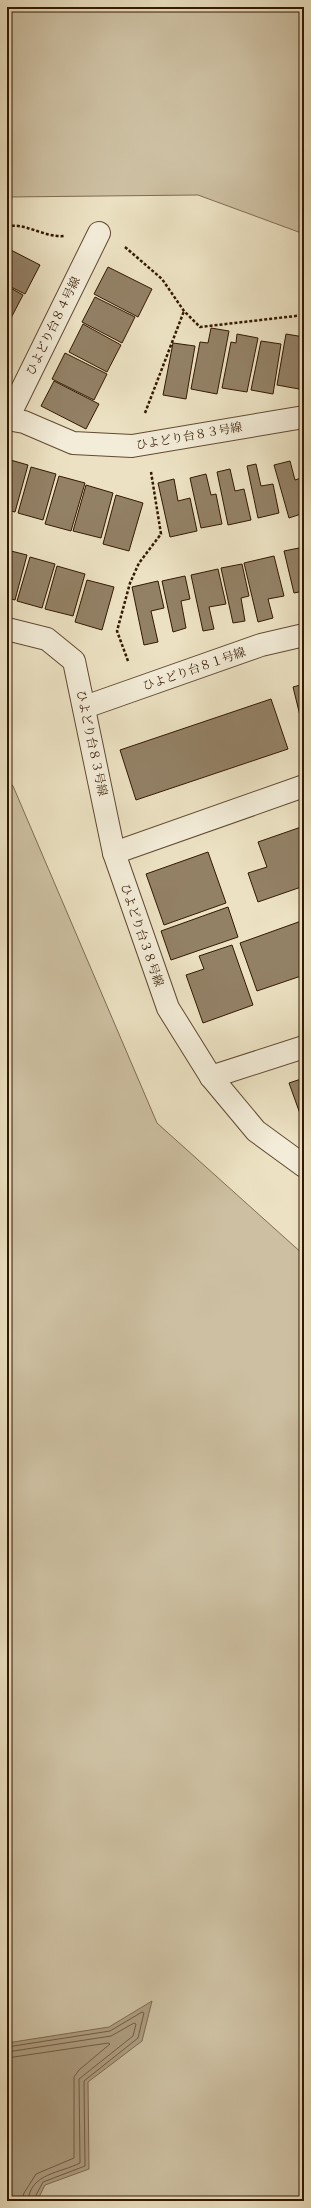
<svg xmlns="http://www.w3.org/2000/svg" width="311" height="2208" font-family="'IM FELL Great Primer','Noto Serif JP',serif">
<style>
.green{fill:#cdc0a2;stroke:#806c52}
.water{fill:#ad9d81;stroke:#7c684e}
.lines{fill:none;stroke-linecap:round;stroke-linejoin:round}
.shore{stroke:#705a41;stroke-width:1}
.building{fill:#938166;stroke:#331801}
.minor-casing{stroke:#614a32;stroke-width:24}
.path{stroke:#331801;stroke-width:2.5;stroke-dasharray:3 2;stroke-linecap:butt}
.minor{stroke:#f3ecd8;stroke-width:22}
.labels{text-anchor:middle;stroke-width:3.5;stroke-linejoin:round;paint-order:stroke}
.street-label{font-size:12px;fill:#331801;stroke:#f3ecd8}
</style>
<rect width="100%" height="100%" fill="#ece2c3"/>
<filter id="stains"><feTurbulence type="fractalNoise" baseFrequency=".005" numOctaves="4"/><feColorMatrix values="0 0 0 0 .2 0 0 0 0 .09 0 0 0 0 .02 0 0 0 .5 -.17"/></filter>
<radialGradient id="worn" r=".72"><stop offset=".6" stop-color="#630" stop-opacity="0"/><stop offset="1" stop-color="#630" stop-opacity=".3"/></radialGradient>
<g class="green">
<polygon points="7,7 304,7 304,234 198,195 7,197"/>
<polygon points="7,779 13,786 157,1123 304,1255 304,2201 7,2201"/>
</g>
<polygon class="water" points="152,2001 142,2041 88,2082 89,2169 45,2185 37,2201 7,2201 7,2043 109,2027"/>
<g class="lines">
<g class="shore">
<polyline points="7,2047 110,2031 142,2012 144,2013 138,2038 84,2081 85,2166 43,2182 33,2201"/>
<path d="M7,2052l104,-16 23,-13 2,1 -3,12 -54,43 1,84c-19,10 -50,10 -52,38"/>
<polyline points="7,2058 108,2043 110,2044 79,2070 74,2077 74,2158 36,2174 24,2193 22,2201"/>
</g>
</g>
<g class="building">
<polygon points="7,248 40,265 25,294 7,285"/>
<polygon points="108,267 152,289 138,317 94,294"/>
<polygon points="7,286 23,295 11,318 7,316"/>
<polygon points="95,297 135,317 122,343 82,322"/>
<polygon points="83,324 121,345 107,372 69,352"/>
<polygon points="211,328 229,331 217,394 191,389 200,342 208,343"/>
<polygon points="237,334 258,338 247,392 222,388 231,342 236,343"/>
<polygon points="286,334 304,337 304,360 299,389 277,385"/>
<polygon points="261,341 281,344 273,394 251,390"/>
<polygon points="173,343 195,346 186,399 163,395"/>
<polygon points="65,353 107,374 94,400 52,379"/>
<polygon points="54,381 99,404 86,429 41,406"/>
<polygon points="7,459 28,465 15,512 7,510"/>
<polygon points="290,461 295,480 304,477 304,513 289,518 274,465"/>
<polygon points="256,464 261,486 273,484 279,513 258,518 247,466"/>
<polygon points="31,467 56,474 43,520 18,513"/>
<polygon points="230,469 235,491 244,489 251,520 228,525 217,472"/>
<polygon points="206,474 211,495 216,494 222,524 201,528 190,478"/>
<polygon points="59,476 85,483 71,531 45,524"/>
<polygon points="174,479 178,501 190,498 197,531 170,537 158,483"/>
<polygon points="86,485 113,493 101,538 73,531"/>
<polygon points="116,495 143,503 129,551 103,544"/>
<polygon points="304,547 304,591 294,593 284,551"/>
<polygon points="7,550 27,555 15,600 7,598"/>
<polygon points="274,556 284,596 268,599 273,618 258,622 244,563"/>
<polygon points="30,557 55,564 42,608 17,601"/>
<polygon points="242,564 249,596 241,598 245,621 233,623 221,568"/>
<polygon points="57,566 85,574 73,616 45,609"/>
<polygon points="218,569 226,604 209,607 214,629 203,631 191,575"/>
<polygon points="185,576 190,599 181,601 186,628 173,632 162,581"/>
<polygon points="87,580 114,587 102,630 75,622"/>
<polygon points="158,581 164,608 151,611 158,642 144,645 132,587"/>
<polygon points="304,684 304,732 293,687"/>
<polygon points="271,699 288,749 136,800 120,750"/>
<polygon points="304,826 304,886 258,902 248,873 267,867 258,842"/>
<polygon points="208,852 226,903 164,925 146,874"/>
<polygon points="228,907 238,937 171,960 161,931"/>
<polygon points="304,920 304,975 257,991 240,943"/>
<polygon points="232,945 253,1005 203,1023 186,975 204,969 199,956"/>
<polygon points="304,1078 304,1122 303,1122 289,1083"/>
</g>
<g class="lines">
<g class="minor-casing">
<g id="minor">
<polyline points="8,418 99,233"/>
<polyline points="7,419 24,422 73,443 132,446 304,417"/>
<polyline points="7,629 47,639 74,661 114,853"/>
<polyline points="85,707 261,645 304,635"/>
<polyline points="304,786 114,853 168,1008 211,1077 256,1131 304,1166"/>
<polyline points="211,1077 304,1047"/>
</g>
</g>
<g class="path">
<path d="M7,227c15,-6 38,11 57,9"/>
<polyline points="125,247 162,279 184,311 200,327 304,315"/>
<polyline points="145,413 184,311"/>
<polyline points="128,661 117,631 130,583 139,563 161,534 151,472"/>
</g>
<use href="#minor" class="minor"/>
</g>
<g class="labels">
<g class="street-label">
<text transform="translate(53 326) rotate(-64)" y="4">ひよどり台８４号線</text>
<text transform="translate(189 436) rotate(-10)" y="4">ひよどり台８３号線</text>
<text transform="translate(194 669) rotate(-19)" y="4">ひよどり台８１号線</text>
<text transform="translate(92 743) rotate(78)" y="4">ひよどり台８３号線</text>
<text transform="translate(142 935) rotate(71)" y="4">ひよどり台３８号線</text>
</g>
</g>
<rect width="311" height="2208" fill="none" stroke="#ece2c3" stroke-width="24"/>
<rect x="8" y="8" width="295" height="2192" fill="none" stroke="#331801" stroke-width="2"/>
<rect x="12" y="12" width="287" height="2184" fill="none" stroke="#331801"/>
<rect width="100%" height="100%" filter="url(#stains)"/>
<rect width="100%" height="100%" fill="url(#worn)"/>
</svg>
